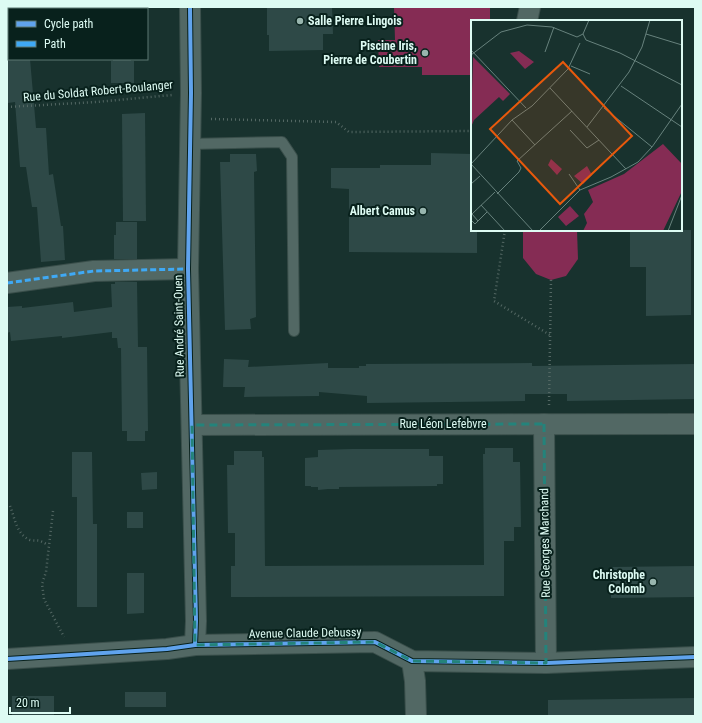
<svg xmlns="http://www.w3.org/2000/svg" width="702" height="723" font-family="'Roboto Condensed',sans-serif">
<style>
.green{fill:#852c54}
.building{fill:#2e4947}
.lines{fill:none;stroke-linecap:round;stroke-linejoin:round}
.service-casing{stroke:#3a4f4b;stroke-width:12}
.minor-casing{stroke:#3a4f4b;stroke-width:22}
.path{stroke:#546864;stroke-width:2.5;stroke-dasharray:1 3;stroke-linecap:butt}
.service{stroke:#526864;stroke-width:10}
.minor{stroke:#526864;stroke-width:20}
.quiet{stroke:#3fa9f5;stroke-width:3;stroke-dasharray:6 3;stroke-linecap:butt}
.cycleway-casing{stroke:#08211c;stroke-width:6}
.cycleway{stroke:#60a3ed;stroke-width:4}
.marked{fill:none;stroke:#24837b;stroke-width:3;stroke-dasharray:8 5;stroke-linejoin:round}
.poi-dot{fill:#98b5ae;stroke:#08211c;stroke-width:1.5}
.labels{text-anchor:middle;stroke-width:4;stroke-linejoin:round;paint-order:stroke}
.poi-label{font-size:12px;font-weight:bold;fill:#ddfbf3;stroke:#08211c;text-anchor:end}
.street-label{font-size:12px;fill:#ddfbf3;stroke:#08211c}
.inset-road{fill:none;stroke:#67827d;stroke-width:1}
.view{fill:#e8590c;fill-opacity:0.15;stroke:#e8590c;stroke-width:2}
.inset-edge{fill:none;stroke:#ddfbf3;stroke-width:2}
</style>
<rect width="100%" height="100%" fill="#18322e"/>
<g class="green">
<polygon points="394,7 490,7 490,21 472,21 472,75 422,75 422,67 379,67 378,40 395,40"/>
<polygon points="523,230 577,230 578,259 566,276 551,280 536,274 523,258"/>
</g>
<g class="building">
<polygon points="267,7 332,7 333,34 323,34 323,50 269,51 269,35 267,35"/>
<polygon points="7,59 30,59 36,128 46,128 49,175 53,174 61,226 63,226 65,260 41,262 37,207 32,207 26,167 20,167 15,102 8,103"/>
<polygon points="113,59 131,59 131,61 134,61 134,83 111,83 111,61 113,61"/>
<polygon points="145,113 146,221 123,221 122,114"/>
<polygon points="431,153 472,154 472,230 477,230 477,253 349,252 349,189 331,188 331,168 380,168 380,165 431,165"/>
<polygon points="230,154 256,154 257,171 254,172 256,317 250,319 251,329 225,330 220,162 230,162"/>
<polygon points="116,222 137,222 137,259 114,259 114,235 116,235"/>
<polygon points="630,230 691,230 691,315 646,316 646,267 630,267"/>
<polygon points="115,282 137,282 138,347 147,347 148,431 145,431 145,441 127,441 127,431 122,431 121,348 118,348 117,338 112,338 112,332 62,338 62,336 11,341 10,332 7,333 7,307 22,306 22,308 73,302 74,312 112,307 111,284 115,284"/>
<polygon points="224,359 249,360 248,367 328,363 328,368 359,368 359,366 366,366 366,364 532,363 532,366 695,364 695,399 567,401 567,394 525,394 525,401 367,403 367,396 319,392 319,396 244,397 245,387 223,387"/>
<polygon points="485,448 513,448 513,462 520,462 521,527 514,527 514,541 504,541 504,596 231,597 231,566 235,566 235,533 228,533 227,465 234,465 234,451 262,451 262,457 264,457 265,566 484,565 483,454 485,454"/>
<polygon points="352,449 429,449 429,456 443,456 443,484 437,484 437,486 339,487 339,489 328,489 318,490 318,487 311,487 311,486 305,486 305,458 318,457 318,450"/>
<polygon points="72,452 92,452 93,524 97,524 97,607 77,607 77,497 72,497"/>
<polygon points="157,472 157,489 142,490 141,473"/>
<rect x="127" y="512" width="16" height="16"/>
<polygon points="695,566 695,597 611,598 611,567"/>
<polygon points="127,573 144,573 144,613 127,614"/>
<rect x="125" y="692" width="41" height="15"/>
<rect x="12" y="696" width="42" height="20"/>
<polygon points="695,698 695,716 548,716 548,700"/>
</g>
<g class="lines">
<g class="service-casing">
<polyline id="service" points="190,144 282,142 292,157 294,331"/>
</g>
<g class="minor-casing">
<g id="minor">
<polyline points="190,7 191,93 188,269 196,621 195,645"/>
<polyline points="527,21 530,7"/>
<polyline points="7,283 94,271 188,269"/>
<polyline points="544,424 546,663"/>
<polyline points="192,425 695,424"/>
<polyline points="7,659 167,649 195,645 375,642 412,661 546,663 695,657"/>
<polyline points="412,661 415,681 416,716"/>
</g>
</g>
<g class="path">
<polyline points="7,107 96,102 172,95"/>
<polyline points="211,119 336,122 349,132 472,131"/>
<polyline points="505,230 494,301 550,335"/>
<polyline points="549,405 551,280"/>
<path d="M10,506c5,12 6,28 20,34 4,1 7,0 10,1 3,1 6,3 8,4"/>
<polyline points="53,511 46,572 42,584 44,599 64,637"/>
</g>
<use href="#service" class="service"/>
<use href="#minor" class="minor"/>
<polyline class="quiet" points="7,283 94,271 188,269"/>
<g class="cycleway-casing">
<g id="cycleway">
<polyline points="190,7 191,93 188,269 196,621 195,645"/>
<polyline points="7,659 167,649 195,645 375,642 412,661 546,663 695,657"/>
</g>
</g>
<use href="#cycleway" class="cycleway"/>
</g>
<path class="marked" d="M544,424l2,239 -134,-2 -37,-19 -180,3 -3,-220z"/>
<g class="poi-dot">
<circle cx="300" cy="21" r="4"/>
<circle cx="425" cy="53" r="4"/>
<circle cx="423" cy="211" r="4"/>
<circle cx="653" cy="582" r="4"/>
</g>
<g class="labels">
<g class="poi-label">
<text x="308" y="25" text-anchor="start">Salle Pierre Lingois</text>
<text x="417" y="50">Piscine Iris,<tspan x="417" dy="14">Pierre de Coubertin</tspan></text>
<text x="415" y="215">Albert Camus</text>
<text x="645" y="579">Christophe<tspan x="645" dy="14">Colomb</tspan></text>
</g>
<g class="street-label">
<text transform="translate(98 91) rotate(-5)" y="4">Rue du Soldat Robert-Boulanger</text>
<text transform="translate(179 326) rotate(-91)" y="4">Rue André Saint-Ouen</text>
<text x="443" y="428">Rue Léon Lefebvre</text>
<text transform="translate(545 543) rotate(-91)" y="4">Rue Georges Marchand</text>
<text transform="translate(305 633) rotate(-1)" y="4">Avenue Claude Debussy</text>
</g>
</g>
<g transform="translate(471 20)">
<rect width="211" height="211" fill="#18322e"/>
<path d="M48,31l15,11 -9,7 -15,-16zM2,37l37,37 -7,7 -4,-4 -25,23 -3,7zM192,124l19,20v27l-19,40h-80l4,-8 -3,-9 9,-12 -5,-12 36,-16zM80,139l11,10 -5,6 -9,-10zM116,146l5,9 -9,9 -9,-8zM99,186l9,10 -13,10 -8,-9z" fill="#852c54"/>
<path class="inset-road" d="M112,14l6,-14M175,14l36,11M106,17l6,-3 3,6M115,20l34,13 62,32M0,30l55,58M74,32l9,-25M0,35l30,-23 26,-7 25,2 25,10M100,46l19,8M150,66l61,41M79,68l76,81M133,88l48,39M41,100l23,25M116,107l42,-55 13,-25 8,-27M99,110l17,18 12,-8M98,154l11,16M0,164l9,-8M26,174l22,-22 2,-4 -4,-7 55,-50M10,185l24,26M0,200l4,4 12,-12M7,201l-6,-7 23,-22M62,211l-62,-67 41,-44 20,-14 36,-37 12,-26M68,211l41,-41 31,-13 27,-15 14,-15 30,-43M197,211l14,-36"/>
<path class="view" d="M92,42l69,74 -72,68 -70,-75z"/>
<rect width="211" height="211" class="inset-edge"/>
</g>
<rect width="702" height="723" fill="none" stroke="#ddfbf3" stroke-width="16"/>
<rect x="8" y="8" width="140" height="52" fill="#08211c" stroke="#5d7872"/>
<rect x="16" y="21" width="20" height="6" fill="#60a3ed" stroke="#5d7872"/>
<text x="44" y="28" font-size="12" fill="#ddfbf3">Cycle path</text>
<rect x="16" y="41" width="20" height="6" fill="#3fa9f5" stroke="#5d7872"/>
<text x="44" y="48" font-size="12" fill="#ddfbf3">Path</text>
<path d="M10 707v6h60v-6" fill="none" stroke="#ddfbf3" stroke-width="2"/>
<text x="16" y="707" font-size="12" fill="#ddfbf3" stroke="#08211c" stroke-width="3" paint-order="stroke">20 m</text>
</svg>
